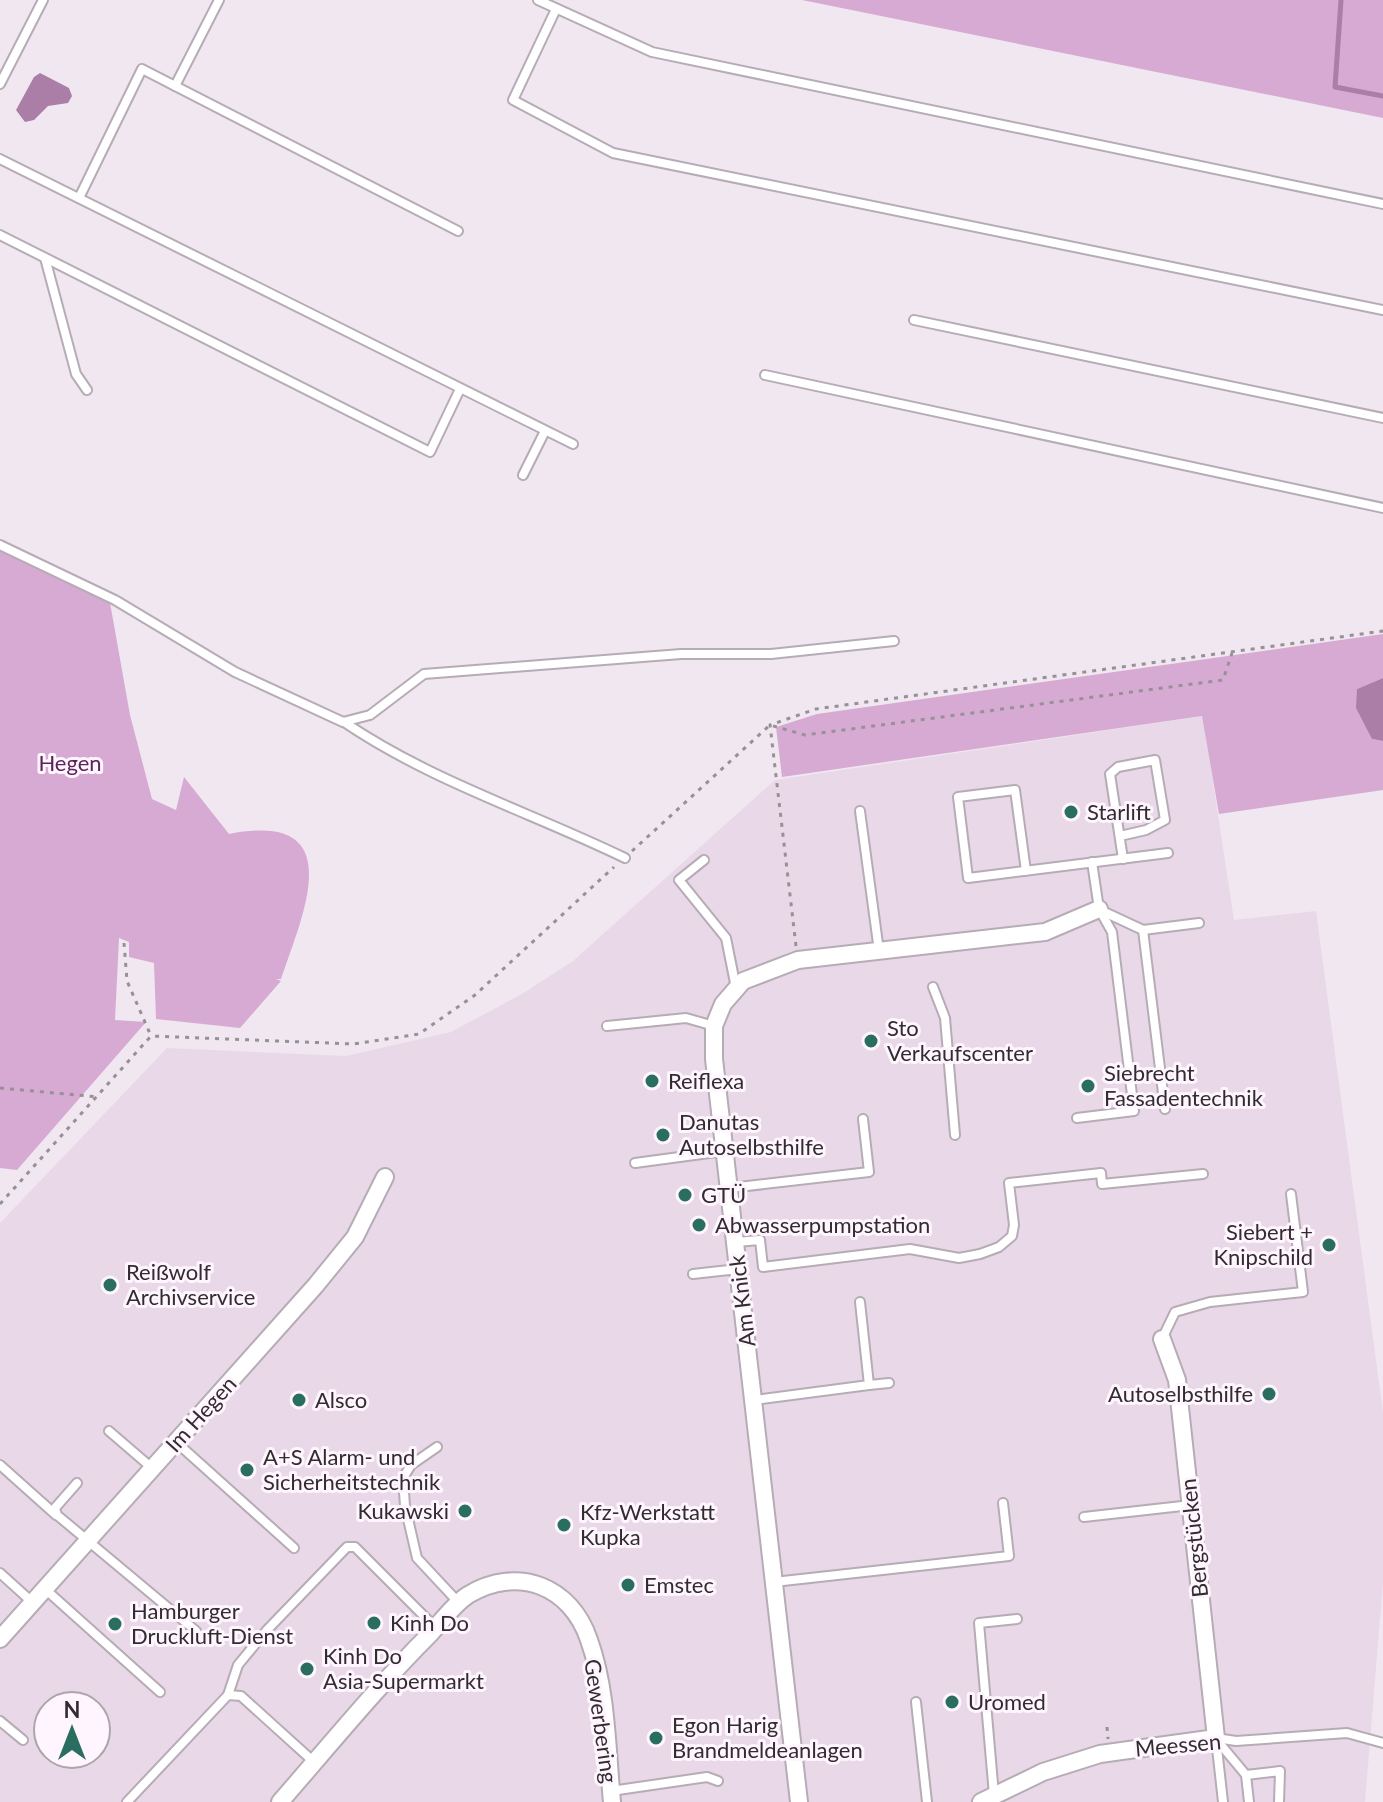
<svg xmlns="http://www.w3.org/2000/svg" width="1383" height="1802" font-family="Lato,sans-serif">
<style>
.built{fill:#e9d9e8;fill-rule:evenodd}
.green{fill:#d7aad4}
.water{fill:#aa7ea7}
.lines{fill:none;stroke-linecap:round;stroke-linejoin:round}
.stream{stroke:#aa7ea7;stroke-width:5}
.service-casing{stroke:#b6acb5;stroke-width:12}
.minor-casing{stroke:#b6acb5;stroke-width:20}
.path{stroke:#979096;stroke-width:3;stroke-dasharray:4 6;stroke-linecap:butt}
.service{stroke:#fff;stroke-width:8}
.minor{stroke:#fff;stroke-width:16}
.poi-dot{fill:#2a6e61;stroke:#fff5fe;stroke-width:3}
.labels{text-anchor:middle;stroke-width:6;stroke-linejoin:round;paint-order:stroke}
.park-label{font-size:22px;fill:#5b2459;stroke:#fff5fe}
.poi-label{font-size:22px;fill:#302c2f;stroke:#fff5fe;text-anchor:start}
.street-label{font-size:22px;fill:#302c2f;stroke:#fff5fe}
</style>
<rect width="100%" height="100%" fill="#f1e7f0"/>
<path class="built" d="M1203,716l31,204 82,-9 67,502v169l-18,220h-1365v-579l167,-175 179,8 105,-24 71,-38 51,-33 202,-181zM48,1706h48v48h-48z"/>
<g class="green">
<polygon points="802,0 1383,0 1383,118"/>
<path d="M0,543l109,54 21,118 22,84 24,11 8,-33 45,57c122,-24 74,80 52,145h-5l5,2 -41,47 -84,-9 -2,-56 -25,-6v-15l-10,-4 -4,82 31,2 -129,148 -17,-2z"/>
<polygon points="1383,634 1383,678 1357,689 1372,739 1383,741 1383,790 1219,814 1202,716 782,777 776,727 817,714"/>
</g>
<g class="water">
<polygon points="40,73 69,88 72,96 68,103 48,106 34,120 25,122 16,110 34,77"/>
<polygon points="1383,678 1383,741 1372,739 1356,708 1357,689"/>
</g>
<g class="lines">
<polyline class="stream" points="1341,0 1335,87 1383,96"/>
<g class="service-casing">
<g id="service">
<polyline points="538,0 652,52 1383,204"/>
<polyline points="556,9 513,100 613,153 1383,310"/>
<polyline points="0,84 43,0"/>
<polyline points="175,86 219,0"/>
<polyline points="0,159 573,444"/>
<polyline points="79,198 142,69 458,231"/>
<polyline points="0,235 430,452 460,389"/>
<polyline points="45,258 76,374 87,390"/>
<polyline points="914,320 1383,418"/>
<polyline points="765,375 1383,508"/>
<polyline points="523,475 545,431"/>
<polyline points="0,545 115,600 235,672 343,722 370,715 424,674 681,654 771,654 894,641"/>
<path d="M344,722c87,59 186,90 281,136"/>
<polyline points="860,811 879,951"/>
<polyline points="1120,836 1146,830 1165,820 1155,760 1118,767 1110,774 1123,859"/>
<polyline points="704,860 679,880 726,938 736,988"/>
<polyline points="1026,871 1015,790 958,797 968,878 1168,853"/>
<polyline points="1100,910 1143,930 1165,1109"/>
<polyline points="1143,930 1199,923"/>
<polyline points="933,987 945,1018 955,1135"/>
<polyline points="607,1026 686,1018 714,1026"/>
<polyline points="1077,1118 1134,1111 1112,932 1099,909 1092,862"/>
<polyline points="635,1163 724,1151"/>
<polyline points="730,1188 869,1172 863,1119"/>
<polyline points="736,1242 760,1240 763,1267 910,1249 959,1258 980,1254 999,1247 1012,1236 1014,1225 1009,1183 1101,1173 1102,1184 1203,1174"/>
<polyline points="693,1274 738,1269"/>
<polyline points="1162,1339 1175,1312 1210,1302 1303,1292 1291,1194"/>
<polyline points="869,1385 889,1383"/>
<polyline points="754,1400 869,1385 860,1302"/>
<polyline points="109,1431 152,1468"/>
<polyline points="176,1442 294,1548"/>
<polyline points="437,1447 411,1465 403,1478 405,1506 417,1558 459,1603"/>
<polyline points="0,1465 56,1515"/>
<polyline points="77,1483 55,1508 57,1515 196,1631"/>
<polyline points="1084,1517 1191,1505"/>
<polyline points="0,1573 32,1602"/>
<polyline points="774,1582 1009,1556 1003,1503"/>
<polyline points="45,1589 160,1692"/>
<polyline points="228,1695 238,1665 267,1630 347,1547 355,1547 435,1627"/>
<polyline points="916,1702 927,1802"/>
<polyline points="0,1721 23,1740"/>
<polyline points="1216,1738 1236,1741 1347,1733 1383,1743"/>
<polyline points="1216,1739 1246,1775 1249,1802"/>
<polyline points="1216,1739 1223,1802"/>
<polyline points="1246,1775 1280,1771 1279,1802"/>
<polyline points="611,1791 707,1777 718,1781"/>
<polyline points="994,1795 979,1623 1017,1619"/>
<polyline points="127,1802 228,1695 241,1696 314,1762"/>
</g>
</g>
<g class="minor-casing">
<g id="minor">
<polyline points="0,1639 316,1285 355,1237 385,1177"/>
<path d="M280,1802c49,-56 97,-115 150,-168 11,-12 24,-30 38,-39 50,-30 103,-9 121,45 18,50 18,109 23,162"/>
<polyline points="799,1802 714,1059 714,1026 723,1004 743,981 798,960 1045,932 1099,909"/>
<polyline points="981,1802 1043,1772 1100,1754 1216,1738 1177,1380 1162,1339"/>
</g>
</g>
<g class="path">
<polyline points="632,851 770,725 805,735 1223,680 1232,653"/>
<polyline points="124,943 127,981 151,1036"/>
<polyline points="796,946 770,725 816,709 1383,631"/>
<polyline points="0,1088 99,1097"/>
<polyline points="0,1204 151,1036 354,1044 419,1034 475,995 614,867"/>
<polyline points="1107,1727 1108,1739"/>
</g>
<use href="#service" class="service"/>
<use href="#minor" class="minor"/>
</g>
<g class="poi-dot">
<circle cx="1071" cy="812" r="8"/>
<circle cx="871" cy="1041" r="8"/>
<circle cx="652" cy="1081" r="8"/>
<circle cx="1088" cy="1086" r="8"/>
<circle cx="663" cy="1135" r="8"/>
<circle cx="685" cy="1195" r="8"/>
<circle cx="699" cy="1225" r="8"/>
<circle cx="1329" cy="1245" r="8"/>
<circle cx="110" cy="1285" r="8"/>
<circle cx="1269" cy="1394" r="8"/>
<circle cx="299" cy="1400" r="8"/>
<circle cx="247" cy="1470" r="8"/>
<circle cx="465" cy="1511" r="8"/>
<circle cx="564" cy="1525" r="8"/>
<circle cx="628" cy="1585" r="8"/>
<circle cx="374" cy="1623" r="8"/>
<circle cx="115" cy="1624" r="8"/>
<circle cx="307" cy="1669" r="8"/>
<circle cx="952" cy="1702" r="8"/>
<circle cx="656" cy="1738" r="8"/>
</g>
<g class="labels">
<g class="park-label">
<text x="70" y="771">Hegen</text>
</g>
<g class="poi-label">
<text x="1087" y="820">Starlift</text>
<text x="887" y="1036">Sto<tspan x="887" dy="25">Verkaufscenter</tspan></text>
<text x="1104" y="1081">Siebrecht<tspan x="1104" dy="25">Fassadentechnik</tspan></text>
<text x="668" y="1089">Reiflexa</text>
<text x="679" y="1130">Danutas<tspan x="679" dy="25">Autoselbsthilfe</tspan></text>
<text x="701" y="1203">GTÜ</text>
<text x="715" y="1233">Abwasserpumpstation</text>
<text x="1313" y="1240" text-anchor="end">Siebert +<tspan x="1313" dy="25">Knipschild</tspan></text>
<text x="126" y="1280">Reißwolf<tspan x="126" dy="25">Archivservice</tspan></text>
<text x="1253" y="1402" text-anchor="end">Autoselbsthilfe</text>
<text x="315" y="1408">Alsco</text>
<text x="263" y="1465">A+S Alarm- und<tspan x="263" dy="25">Sicherheitstechnik</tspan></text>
<text x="449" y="1519" text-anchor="end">Kukawski</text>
<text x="580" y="1520">Kfz-Werkstatt<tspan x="580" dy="25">Kupka</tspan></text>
<text x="644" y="1593">Emstec</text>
<text x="131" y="1619">Hamburger<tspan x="131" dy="25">Druckluft-Dienst</tspan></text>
<text x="390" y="1631">Kinh Do</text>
<text x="323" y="1664">Kinh Do<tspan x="323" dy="25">Asia-Supermarkt</tspan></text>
<text x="968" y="1710">Uromed</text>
<text x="672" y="1733">Egon Harig<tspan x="672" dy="25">Brandmeldeanlagen</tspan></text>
</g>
<g class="street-label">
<text transform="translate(742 1301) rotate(-97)" y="8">Am Knick</text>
<text transform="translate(201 1414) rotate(-48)" y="8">Im Hegen</text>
<text transform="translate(1194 1538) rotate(-96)" y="8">Bergstücken</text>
<text transform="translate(601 1721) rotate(82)" y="8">Gewerbering</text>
<text transform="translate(1178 1745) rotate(-5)" y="8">Meessen</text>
</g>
</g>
<g transform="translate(72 1730)"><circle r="38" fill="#fff5fe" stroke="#aca5ab" stroke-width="2"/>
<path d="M0-6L14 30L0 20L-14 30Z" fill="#2a6e61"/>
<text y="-12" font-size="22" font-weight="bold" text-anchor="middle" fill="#302c2f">N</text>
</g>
</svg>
